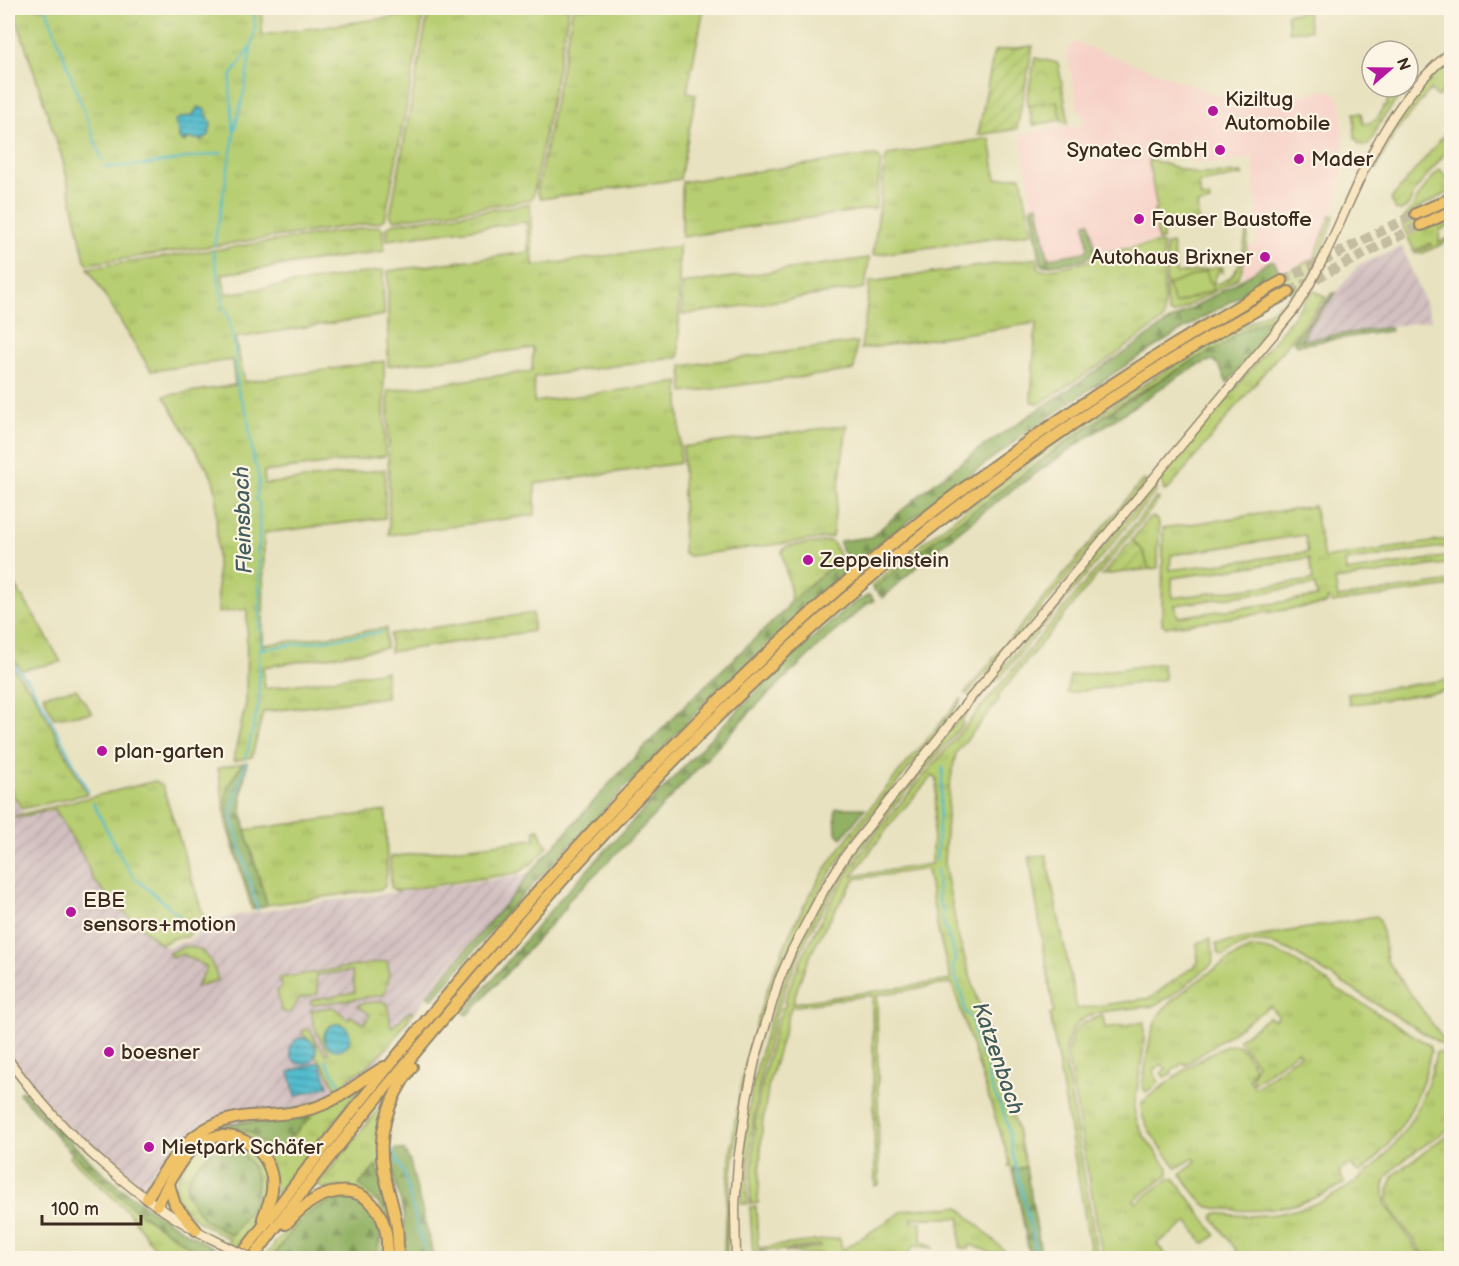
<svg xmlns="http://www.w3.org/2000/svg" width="1459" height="1266" font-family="'Balsamiq Sans',sans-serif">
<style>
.built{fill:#f7d1c8}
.industrial{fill:url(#industrial-furrows)}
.grass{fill:url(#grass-tufts);stroke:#7a7c48;stroke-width:1.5;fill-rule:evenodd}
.forest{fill:url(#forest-firs);stroke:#666e41;stroke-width:1.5}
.park{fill:url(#park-crowns);stroke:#7a7c48;stroke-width:1.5}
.garden{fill:url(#garden-furrows);stroke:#7a7c48;stroke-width:1.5}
.pitch{fill:#b8ce72;stroke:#7a7c48;stroke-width:1.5}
.water{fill:url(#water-rules);stroke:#467376;stroke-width:1.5}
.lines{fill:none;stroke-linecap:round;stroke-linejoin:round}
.stream{stroke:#52bcce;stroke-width:2}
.highway-tunnel{stroke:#c5bda0;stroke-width:10;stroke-dasharray:10 5;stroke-linecap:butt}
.secondary-casing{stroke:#92866f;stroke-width:11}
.highway-casing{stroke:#92866f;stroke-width:14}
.secondary{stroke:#f9e7c3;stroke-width:8}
.highway{stroke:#f1c369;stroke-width:10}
.secondary-bridge-casing{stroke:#92866f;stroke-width:11;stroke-linecap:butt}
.secondary-bridge{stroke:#f9e7c3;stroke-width:8}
.poi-dot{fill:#b5179e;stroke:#fcf5e5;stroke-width:2}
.labels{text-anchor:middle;stroke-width:4.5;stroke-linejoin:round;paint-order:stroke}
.poi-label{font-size:21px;fill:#3b2a1e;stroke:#fcf5e5;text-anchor:start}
.water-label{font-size:22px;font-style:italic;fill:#435d5c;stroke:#fcf5e5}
</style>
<defs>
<pattern id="industrial-furrows" width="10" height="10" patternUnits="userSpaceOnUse" patternTransform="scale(1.5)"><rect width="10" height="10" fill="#d2bfc0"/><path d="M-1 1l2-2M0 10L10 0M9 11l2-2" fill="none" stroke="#b5a4a5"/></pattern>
<pattern id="grass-tufts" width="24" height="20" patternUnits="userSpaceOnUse" patternTransform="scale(1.5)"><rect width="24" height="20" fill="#b8ce72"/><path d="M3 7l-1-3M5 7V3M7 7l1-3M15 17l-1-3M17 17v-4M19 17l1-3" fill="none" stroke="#9fb162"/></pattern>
<pattern id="forest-firs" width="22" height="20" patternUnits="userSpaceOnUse" patternTransform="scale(1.5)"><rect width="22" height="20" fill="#92b164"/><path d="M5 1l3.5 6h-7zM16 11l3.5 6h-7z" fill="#789052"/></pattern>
<pattern id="park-crowns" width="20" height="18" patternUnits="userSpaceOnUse" patternTransform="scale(1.5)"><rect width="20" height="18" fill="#b8ce72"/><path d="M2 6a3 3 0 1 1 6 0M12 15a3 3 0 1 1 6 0" fill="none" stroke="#9fb162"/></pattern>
<pattern id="garden-furrows" width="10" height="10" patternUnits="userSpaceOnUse" patternTransform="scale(1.5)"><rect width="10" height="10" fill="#b8ce72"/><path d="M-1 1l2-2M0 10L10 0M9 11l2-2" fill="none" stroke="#9fb162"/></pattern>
<pattern id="water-rules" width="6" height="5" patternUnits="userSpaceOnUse" patternTransform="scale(1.5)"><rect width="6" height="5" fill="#52bcce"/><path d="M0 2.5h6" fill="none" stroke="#4599a7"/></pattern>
</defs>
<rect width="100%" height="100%" fill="#fcf5e5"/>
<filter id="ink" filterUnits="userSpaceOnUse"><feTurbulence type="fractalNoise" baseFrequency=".0167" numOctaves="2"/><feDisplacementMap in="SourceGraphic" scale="12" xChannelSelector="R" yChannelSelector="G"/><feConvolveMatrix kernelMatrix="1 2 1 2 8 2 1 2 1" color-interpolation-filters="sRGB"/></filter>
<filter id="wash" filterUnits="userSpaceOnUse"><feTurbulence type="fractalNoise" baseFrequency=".008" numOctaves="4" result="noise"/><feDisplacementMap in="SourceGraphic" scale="24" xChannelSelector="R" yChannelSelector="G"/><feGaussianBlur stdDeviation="1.35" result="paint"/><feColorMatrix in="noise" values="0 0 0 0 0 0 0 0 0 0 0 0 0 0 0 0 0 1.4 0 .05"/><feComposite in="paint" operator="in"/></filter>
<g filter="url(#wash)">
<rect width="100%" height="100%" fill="#e8e2c0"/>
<polygon class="built" points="1072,43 1077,43 1233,101 1254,102 1327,90 1337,95 1340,101 1342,111 1344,168 1336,201 1317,258 1281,274 1274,261 1269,261 1243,279 1245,248 1258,243 1253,157 1225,163 1194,162 1151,144 1148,159 1157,210 1154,211 1158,241 1100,252 1083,259 1042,263 1021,137 1024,134 1072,126 1078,129 1084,120 1078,108 1067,52"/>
<g class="industrial">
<polygon points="1402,247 1432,320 1300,341 1306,334 1305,329 1359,265"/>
<polygon points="8,790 24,815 55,807 115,903 161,945 167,947 191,940 207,923 239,915 320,902 528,875 522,884 441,977 379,1061 356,1086 318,1106 249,1116 147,1198 75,1136 8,1059"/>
</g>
<g class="grass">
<path d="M13,8h249v27l162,-22 -39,206 -6,3 -291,42 -3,-4 -22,-99zM198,107l6,2 7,17 -9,14 -12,-2 -5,4 -6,-3 -2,-20 16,-4z"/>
<polygon points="429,8 569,8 533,196 530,200 395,220 390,216"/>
<polygon points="573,8 704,8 687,92 696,94 680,179 541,199 537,192"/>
<polygon points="1307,11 1310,30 1289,32 1287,14"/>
<path d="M1451,57v23l-13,17 -8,-7 -36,44 -18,36 -3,-6c17,-42 44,-78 78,-107z"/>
<path d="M1399,87h7l-25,34 -11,23 -5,2 -6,-2 -4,-7 -1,-24h7l2,11c13,-2 16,-5 20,-17l4,-1v-5z"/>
<polygon points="1451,127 1451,146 1417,188 1408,206 1401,211 1396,210 1391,199"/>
<polygon points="990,138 996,179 1021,176 1032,233 873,255 886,157 888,155"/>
<polygon points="873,155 880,158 881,163 875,208 682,237 682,182"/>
<polygon points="1148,159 1197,174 1241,173 1243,175 1199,183 1201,198 1209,197 1210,202 1197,205 1199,224 1210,223 1163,232 1163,239 1158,241 1154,210 1157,209"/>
<path d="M1440,169l9,12 2,1v9l-36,19 10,19 26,-11v7l-11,5 -1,12 12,-5v3l-30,14 -6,-1 17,-8 -1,-2 -17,8 -12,-27c1,-8 7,-10 10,-16 8,-16 16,-26 28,-39z"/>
<polygon points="530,204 533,266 679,246 679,357 534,377 534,402 679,382 680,463 535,484 535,515 389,535 388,391 532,371 533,348 388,366 388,271 529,252 526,222 387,240 387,228 392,224"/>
<path d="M1331,215l3,1c-9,39 -39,88 -65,119l-21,-7c-14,7 -24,18 -38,25 -60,28 -116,69 -170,108 -56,42 -112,84 -167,128l-2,-3c106,-89 219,-171 338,-242 18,-11 38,-20 56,-30 10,-5 18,-13 27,-18l-11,-21 33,-17z"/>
<polygon points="379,226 383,229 384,251 222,274 226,294 383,270 384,315 235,338 245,382 384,361 385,456 264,472 265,484 385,469 385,518 264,533 263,645 386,628 386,648 263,667 265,689 386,671 386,697 263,712 252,757 233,761 246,703 247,609 218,613 216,491 212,477 164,396 235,385 232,360 151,371 88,268"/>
<path d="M1247,231c3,10 -3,35 -9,47l-64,36 -5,-1 -3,-13v-55l6,-2 4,31 47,-7v6l-4,-3 -6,13 4,1c26,-8 24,-30 30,-53z"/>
<polygon points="1161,243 1163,245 1164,316 1162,321 1105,362 1039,404 1031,401 1036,323 861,349 870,282 1037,258 1039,269 1046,270 1086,262 1107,252"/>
<polygon points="869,258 865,288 682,315 682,284"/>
<polygon points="1313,290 1326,297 1169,489 1164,491 1161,477 1270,346"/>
<polygon points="857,342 854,370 683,393 682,366"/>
<polygon points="847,425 832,537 689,556 683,553 683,447"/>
<polygon points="1145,480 1146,483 1006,651 967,695 965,693 1141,482"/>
<polygon points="1153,487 1157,490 998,680 994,681 975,704 974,702"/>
<path d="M1157,497l2,3 -161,196 1,4 -43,53 -7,35 -5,74 14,74 57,185 11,46 -11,2 -7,-3 2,-3 -58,-180 -75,12 2,189 -4,2 -3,-191 -81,12 -22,76 -7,44 -4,76 -8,1 5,-81 6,-36 14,-58 8,-22h2l1,-4 -2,-1 17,-43 30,-58 19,-31 31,-43zM932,776l5,3 -6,85 -79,12 40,-54zM927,869l11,62 13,49 -158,23c11,-44 37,-86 62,-124z"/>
<path d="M1314,506l10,52 127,-19v24l-116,17 3,18 113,-17v5l-119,17 -3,-4h-2v5l-161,23 -4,-3 1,-96zM1305,535l3,17 -138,18 1,-15zM1449,546l1,10 -104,16 -1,-11zM1309,558l4,22 -141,18v-20zM1315,585l2,12 -139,20 -3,-12z"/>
<polygon points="1154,517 1159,523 1158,568 1149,569 1143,551 1132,540 1149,518"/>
<polygon points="8,574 40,625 61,662 22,670 8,654"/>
<polygon points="533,613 533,631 390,652 390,634"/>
<polygon points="8,662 35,695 87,794 22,809 8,787"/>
<polygon points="1162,663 1165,679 1067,693 1070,676"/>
<polygon points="1451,679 1451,690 1349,705 1348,694"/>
<polygon points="76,689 92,713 54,718 43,695"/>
<path d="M962,699c-5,10 -14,19 -21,29 -26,34 -54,66 -80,100 -67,90 -102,180 -121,290 -8,46 -14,94 -13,140h-3c2,-132 26,-268 98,-383 40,-63 91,-118 138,-175z"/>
<path d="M970,706l2,2 -10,12 1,4c-44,52 -90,103 -126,161 -63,98 -87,204 -90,319l-6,-1c3,-39 4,-79 12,-118 16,-77 46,-152 90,-218 37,-57 84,-108 127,-161z"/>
<polygon points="243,763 228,786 231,828 254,909 252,910 227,826 218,768"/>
<polygon points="155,781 163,787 205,921 187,937 173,938 161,945 114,903 93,879 85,860 55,809 16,818 15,816"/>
<polygon points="386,811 387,871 385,886 382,889 267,905 245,830"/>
<path d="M540,829l2,10 6,7c-9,11 -18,21 -31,27l-120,18 -6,-3 -1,-31 145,-18v-9z"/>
<path d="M1046,855l31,154 73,-11 48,-35 -1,-20 13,-4 4,16 -2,9c-18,14 -39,34 -60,42 -5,2 -13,1 -18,2 -40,5 -68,4 -69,53l33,197h-6l-42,-244 4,-1 -25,-156z"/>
<path d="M1376,916l4,4 7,41 64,89 -162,-100c-27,-11 -41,-12 -65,6l-5,-2 -3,-10z"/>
<path d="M186,946c21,2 26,15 32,34l-22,7 11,-20 -24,-13 -12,3 -3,-4z"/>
<path d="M1253,948c26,1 49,16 69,30 12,9 21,18 36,23l71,44 2,6c-10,48 -32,89 -70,121l-4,-1 -7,-7 -11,8 6,11c-34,20 -72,30 -111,27 -9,-1 -19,-1 -27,-4 -8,-4 -21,-25 -26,-32l15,-13 -2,-3 -17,10c-11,-15 -41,-47 -35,-66 15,-11 82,-66 97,-56 5,4 10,13 14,18l1,4 -5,11 6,9 45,-34 -2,-3 -44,32 -2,-5 5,-14 -19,-24 31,-23 5,3 4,-4 -8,-10 -84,59 -3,-2 -12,9 1,2 -8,3 -3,-4 5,-4 -4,-5 -9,7 6,12 -13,9 -4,-5c4,-20 6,-54 17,-72 10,-17 75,-61 94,-67z"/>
<path d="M387,961c3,9 2,27 -4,34l-70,10 -3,-2 2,-3 43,-8 -3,-21 -36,4 2,19 -18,4 -9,14 -4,1 -6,-2 -4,-21 5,-3 -3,-9z"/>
<path d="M382,1001l6,3 3,24 19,-17 3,1 -22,32 -25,23 -17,11 -5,9 -7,2c-7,-10 -12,-25 -21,-32v-12l-14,-11 1,-4 7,-1 6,13 10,12 3,-1c-10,-13 -16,-26 -18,-43l22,-3 15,12 3,-3 13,8 6,-10 -12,-8 1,-2zM341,1024l8,8c2,9 -3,16 -13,17l-11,-8v-8l7,-8z"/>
<path d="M1103,1016l2,12 39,-6v23l-10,64 3,13 7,14 24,32v7l-34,25 2,3 34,-25 5,1 41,56 -12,9 -16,-22 -31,22 11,14h-65l-35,-199c1,-26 9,-38 35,-43z"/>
<path d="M1438,1052h3l10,10v65c-15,11 -55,35 -64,50 -5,9 -4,18 -1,28l37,53h-181l-29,-40 1,-3 3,-2c108,18 199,-56 219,-160z"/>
<path d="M358,1088l1,2 -82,104c-10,-43 -13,-66 -66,-60l-54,59 9,-19 49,-48 57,-9z"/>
<polygon points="385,1101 386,1102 380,1122 393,1223 393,1258 390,1258 392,1235 390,1224 377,1202 340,1187 323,1189 318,1185"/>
<polygon points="1451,1132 1451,1258 1427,1258 1393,1212 1388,1203 1388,1190 1394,1175"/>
<path d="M222,1138l26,6 17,20 4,27 -11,26 -30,41h-9l11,-19c-26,-13 -71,-35 -48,-70 12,-19 19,-23 40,-31zM231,1149l10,3 -54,32c10,-22 19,-32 44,-35z"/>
<polygon points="72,1153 140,1214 189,1246 187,1252 172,1247 162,1258 128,1212 70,1157"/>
<polygon points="341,1195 367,1202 380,1218 383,1258 375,1258 381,1233 276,1254 287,1258 273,1258 266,1255 295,1218 313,1203"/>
<path d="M756,1206l2,42 81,-10 4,12 60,-39 8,-2 48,-2 53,51c-18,1 -26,-10 -42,-13l-1,4 -9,-1v-30h-48v4h9v20l8,2 4,4 -19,-2 -4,5 -2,7 -16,-2 -1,2h-62l2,-2 -46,-4 35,-5 -1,-2 -42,6 -16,-2v2l6,1 -14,1 -3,-45z"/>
</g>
<g class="forest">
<polygon points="1038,205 1048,258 1085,252 1088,248 1085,223 1090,222 1095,252 1084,260 1044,266 1041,264 1031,207"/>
<path d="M1269,261h5l7,13c-153,80 -292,184 -427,290l-13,-15 -1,-8 31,-4 58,-50 47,-36 161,-107 31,-22 75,-43z"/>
<polygon points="1333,293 1336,293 1306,329 1306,334 1301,340 1390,327 1391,331 1297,345 1293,341"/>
<path d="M1273,316l6,3 -10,16 -42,48 -9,-19 -5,-4c-22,5 -56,31 -75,44 -89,58 -178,120 -255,194l-10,-9 79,-63 159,-115 88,-54 28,-14 7,-8z"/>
<polygon points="840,558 849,570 717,691 505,914 433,999 427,996 522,884 528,875 610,783 687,703 785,610 790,602"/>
<polygon points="869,595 874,600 866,605 821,644 753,709 645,825 567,902 566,908 470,1013 466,1015 464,1013 560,899 718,730 791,657 848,607"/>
<path d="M247,762c-2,13 -7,35 -5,47 4,32 16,64 25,96l-13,4c-7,-26 -35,-99 -26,-122 3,-8 10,-17 15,-24z"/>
<polygon points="838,808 865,808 842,838 836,833 835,810"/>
<path d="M22,1090c28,29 54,59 85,86 34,31 76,54 115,77l-3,5h-57l10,-11 15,5 2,-6 -49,-32 -28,-24 -43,-40 -50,-57z"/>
<path d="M309,1114l2,3 -37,37c-27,-26 -26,-29 -64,-22l24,-8 49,-4z"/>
<path d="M231,1149c11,3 16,7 21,17 14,28 -4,48 -21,69l-28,-16 -17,-26 1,-9 7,-16 19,-17z"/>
<polygon points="395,1149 404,1150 410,1162 434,1258 405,1258 404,1214 390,1163"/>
<polygon points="377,1165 387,1211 374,1197 359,1185"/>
<polygon points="1026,1167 1042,1258 1030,1258 1017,1189 1012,1170"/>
<path d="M351,1198l15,6 11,15 4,14 -6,25h-88l-12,-4c23,-34 34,-50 76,-56z"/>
</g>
<g class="park">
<polygon points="1035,58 1058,63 1068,118 1067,124 1061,120 1033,125 1027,99"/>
<polygon points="830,541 834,544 840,558 790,602 791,593 782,553 783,549 788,546"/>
</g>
<g class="garden">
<polygon points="1033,46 1017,129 978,135 994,51"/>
<polygon points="1132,540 1143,551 1149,569 1102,575"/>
</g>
<g class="pitch">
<polygon points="1057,101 1061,120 1033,125 1029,106"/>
<polygon points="1206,271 1213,290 1175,304 1168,285"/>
</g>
<g class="water">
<polygon points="198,107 204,109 211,123 209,135 202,140 190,138 181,142 175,121 177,119 193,115"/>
<circle cx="337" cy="1037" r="13"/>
<circle cx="303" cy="1051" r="13"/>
<polygon points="320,1062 328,1086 296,1096 289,1072"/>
</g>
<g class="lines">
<g class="stream">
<polyline points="46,8 102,160"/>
<polyline points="235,129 245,87 251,47"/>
<polyline points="104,167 143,165 221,153"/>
<polyline points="214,245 234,135 230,86 231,76 251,47 255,29 254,8"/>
<path d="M213,251l10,50 -1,8 6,5 7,34 3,44 9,21 7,50 3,5 2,13 -3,18 3,4v44l-2,4 2,4 1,79c2,6 3,12 -1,18v52l-13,54"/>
<polyline points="262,649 383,632"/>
<polyline points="8,658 29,682 46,710 88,791"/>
<polyline points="245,763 231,814 258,910"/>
<polyline points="93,803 122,859 135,878 179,915 187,933"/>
<polyline points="936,861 943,766"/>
<path d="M937,869l1,30 6,13 -3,5 13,35 1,8 -2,7 5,18 4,8 3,18 7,9 5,27 11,17c-3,19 9,32 16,50 4,12 7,25 8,38l21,84 3,22"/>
<polyline points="325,1060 341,1086"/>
<polyline points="392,1150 403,1171 426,1258"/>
</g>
</g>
</g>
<g filter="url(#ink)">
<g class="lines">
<g class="highway-tunnel">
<polyline points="1282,281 1416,214"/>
<polyline points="1289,292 1421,225"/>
</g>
<g class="secondary-casing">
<g id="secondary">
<path d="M8,1059c54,76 131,145 216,186"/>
<path d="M736,1258l-1,-51 3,-46 9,-63 8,-38 24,-80 13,-30 32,-60 21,-34 123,-155 326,-391c59,-90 69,-186 158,-259"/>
</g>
</g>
<g class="highway-casing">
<g id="highway">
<polyline points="1416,214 1452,198"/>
<polyline points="1421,225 1452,211"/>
<polyline points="169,1184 175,1205 196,1230"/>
<path d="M147,1198c27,-43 46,-77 102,-82 23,-1 46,-2 68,-9 26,-9 44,-27 67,-40"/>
<path d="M157,1205c12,-20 22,-48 41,-61 30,-20 69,0 74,34 2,16 -4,26 -9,40"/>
<path d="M286,1224c13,-14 27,-27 45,-31 42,-10 61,31 55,65"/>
<path d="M239,1258c120,-160 247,-315 385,-461 76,-80 155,-159 240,-230 131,-109 270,-202 418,-286"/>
<path d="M253,1258c63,-87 132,-170 201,-252 121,-145 250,-286 393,-409 136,-117 284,-219 442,-305"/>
<path d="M397,1258c4,-35 -6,-54 -13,-86 -8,-39 5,-74 28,-105"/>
</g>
</g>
<use href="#secondary" class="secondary"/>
<use href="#highway" class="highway"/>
<g class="secondary-bridge-casing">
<polyline id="secondary-bridge" points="224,1245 251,1258"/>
</g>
<use href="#secondary-bridge" class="secondary-bridge"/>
</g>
</g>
<g class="poi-dot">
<circle cx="1213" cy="111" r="6"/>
<circle cx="1220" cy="150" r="6"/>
<circle cx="1299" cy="159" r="6"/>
<circle cx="1139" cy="219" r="6"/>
<circle cx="1265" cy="257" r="6"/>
<circle cx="808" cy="560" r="6"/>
<circle cx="102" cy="751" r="6"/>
<circle cx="71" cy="912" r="6"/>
<circle cx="109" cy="1052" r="6"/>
<circle cx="149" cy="1147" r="6"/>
</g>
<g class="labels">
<g class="poi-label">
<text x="1225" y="106">Kiziltug<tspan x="1225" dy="24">Automobile</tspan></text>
<text x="1208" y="157" text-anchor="end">Synatec GmbH</text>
<text x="1311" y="166">Mader</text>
<text x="1151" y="226">Fauser Baustoffe</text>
<text x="1253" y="264" text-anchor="end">Autohaus Brixner</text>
<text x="820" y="567">Zeppelinstein</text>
<text x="114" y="758">plan-garten</text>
<text x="83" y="907">EBE<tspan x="83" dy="24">sensors+motion</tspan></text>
<text x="121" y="1059">boesner</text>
<text x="161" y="1154">Mietpark Schäfer</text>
</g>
<g class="water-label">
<text transform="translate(242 520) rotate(-92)" y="8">Fleinsbach</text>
<text transform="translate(999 1058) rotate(71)" y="8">Katzenbach</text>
</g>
</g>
<rect width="1459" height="1266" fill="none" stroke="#fcf5e5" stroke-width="30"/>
<g transform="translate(1390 69) rotate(70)"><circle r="28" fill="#fcf5e5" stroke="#afa495" stroke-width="1.5"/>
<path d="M0-4.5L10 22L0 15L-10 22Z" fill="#b5179e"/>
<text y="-9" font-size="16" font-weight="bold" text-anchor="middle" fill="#3b2a1e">N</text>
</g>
<path d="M42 1215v9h99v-9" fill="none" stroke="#3b2a1e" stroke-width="3"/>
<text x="51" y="1215" font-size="18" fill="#3b2a1e" stroke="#fcf5e5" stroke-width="4.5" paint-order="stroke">100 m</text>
</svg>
